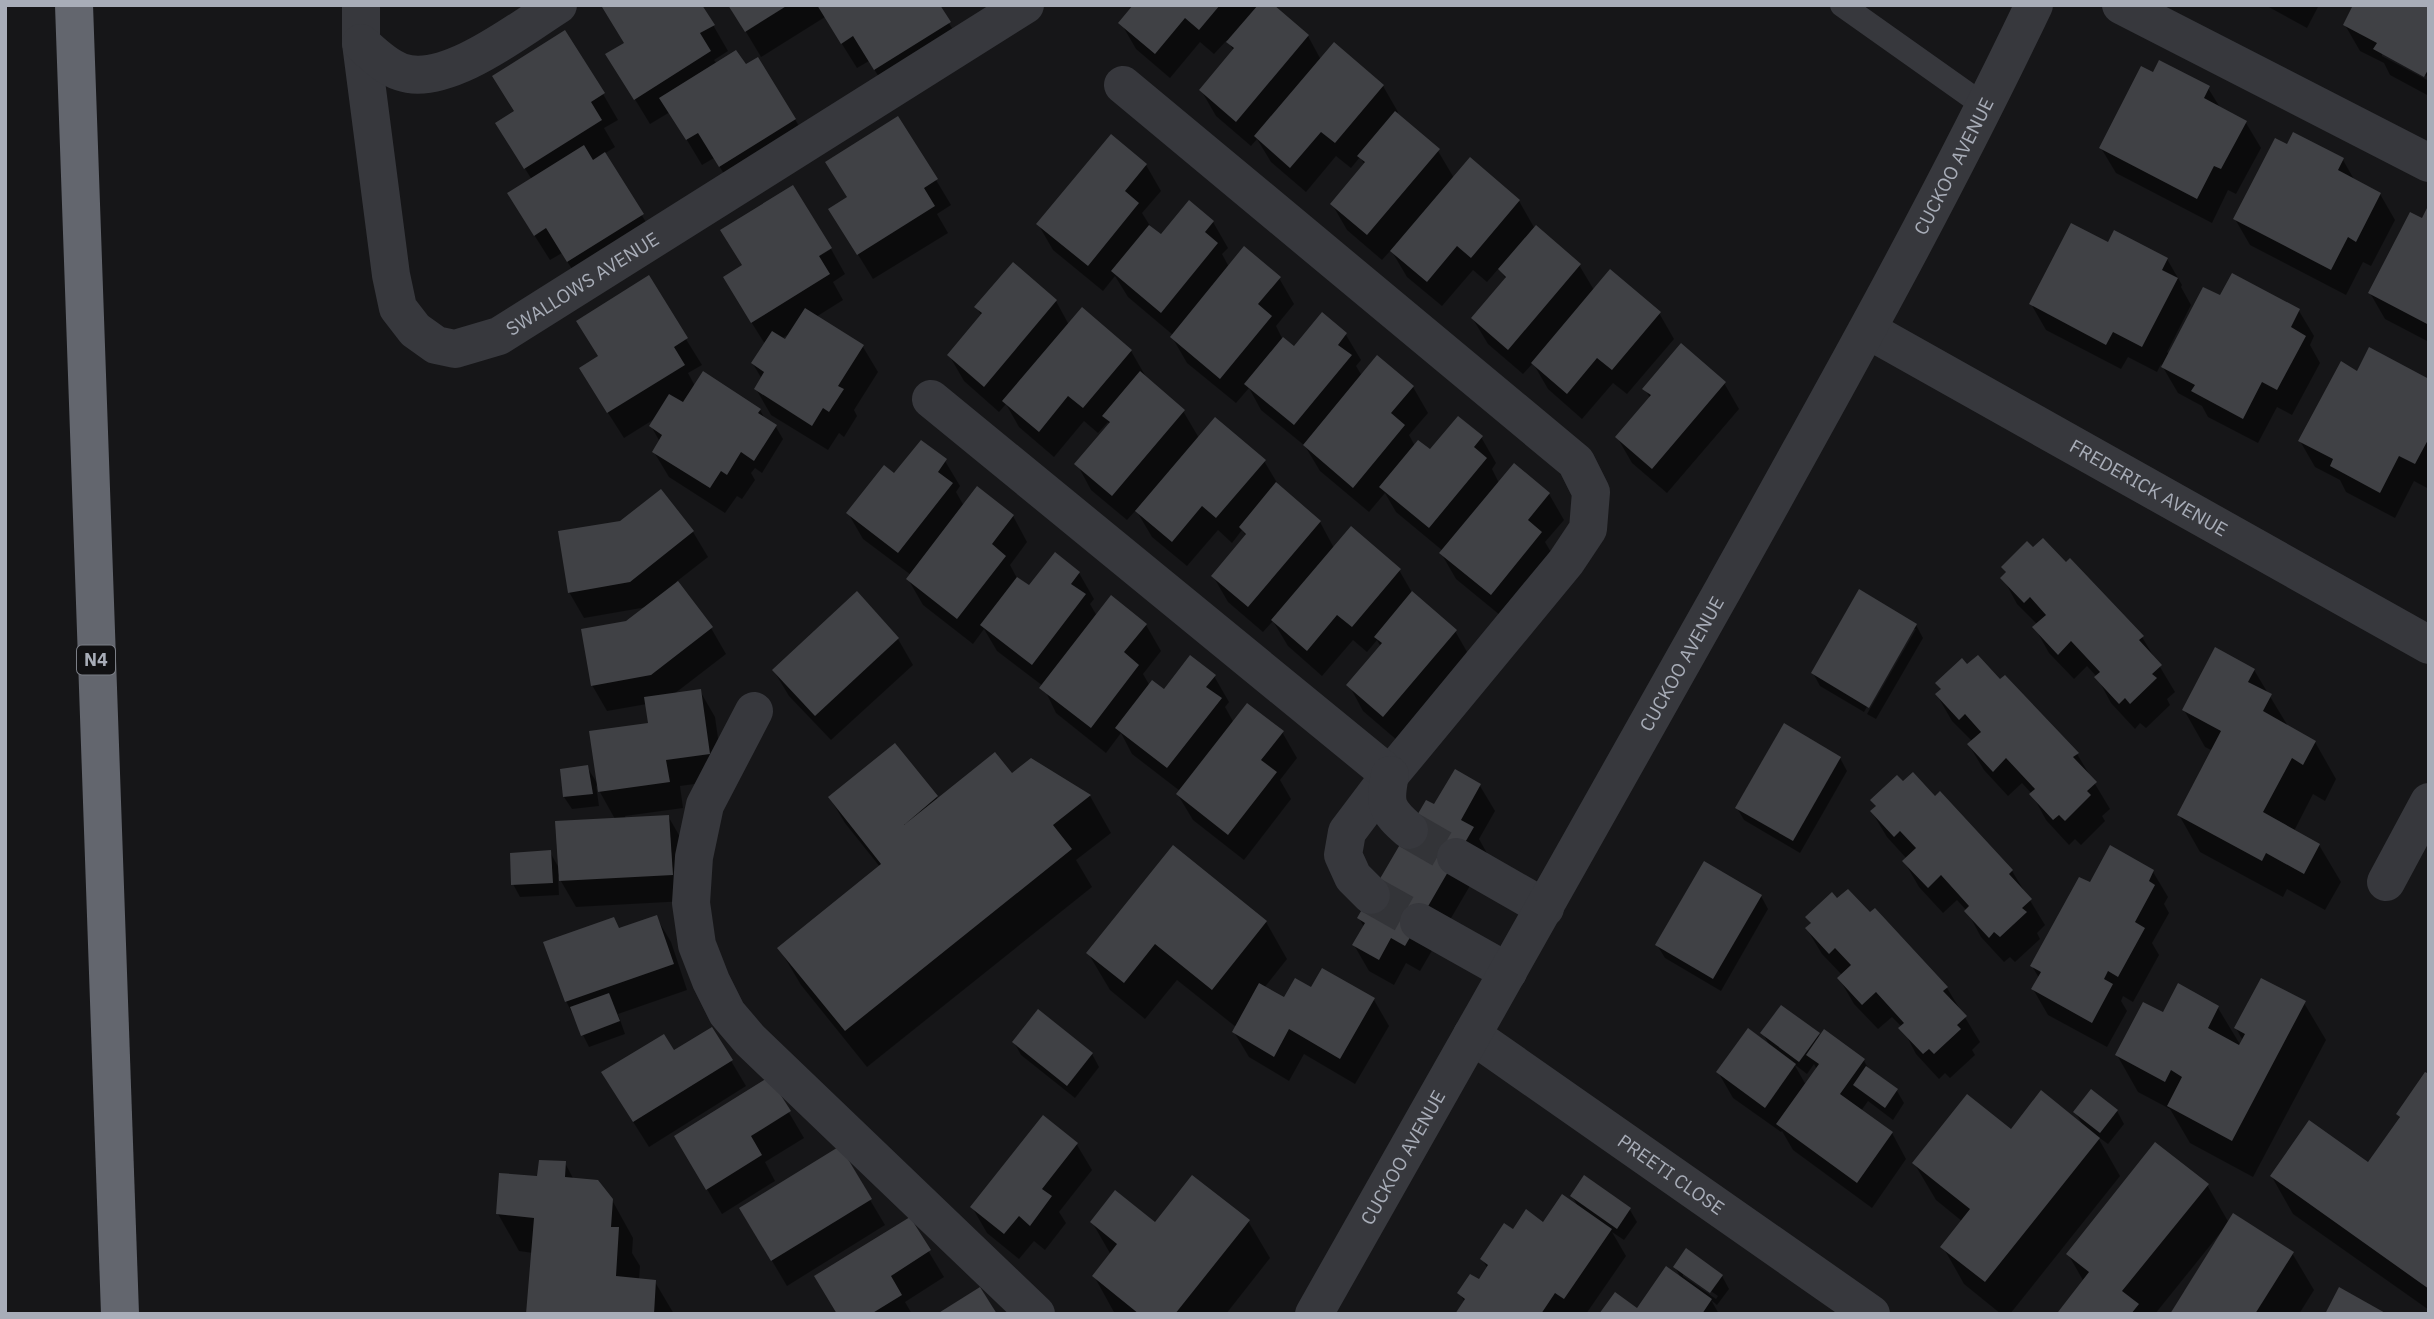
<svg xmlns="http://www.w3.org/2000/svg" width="2434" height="1319" font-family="'IBM Plex Sans',sans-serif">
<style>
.shadow{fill:#0007;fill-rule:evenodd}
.building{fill:#404145}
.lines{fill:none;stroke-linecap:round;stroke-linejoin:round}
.street-tunnel{stroke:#333438;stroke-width:38;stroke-dasharray:38 19;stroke-linecap:butt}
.lane{stroke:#37383d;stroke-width:24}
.street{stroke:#37383d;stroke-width:38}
.highway{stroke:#63666e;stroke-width:38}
.labels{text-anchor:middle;stroke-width:5;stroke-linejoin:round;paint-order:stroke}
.shield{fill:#111113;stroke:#7b7e86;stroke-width:2}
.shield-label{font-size:18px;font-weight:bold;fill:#a8adb8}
.street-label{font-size:19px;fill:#a8adb8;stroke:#111113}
</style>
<rect width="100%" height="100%" fill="#161618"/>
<g class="shadow">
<polygon points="730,5 938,5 964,48 890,95 869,61 857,68 825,17 761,57"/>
<polygon points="1135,5 1271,5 1308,36 1321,60 1334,45 1383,86 1398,112 1396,114 1438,151 1454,178 1519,201 1535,229 1579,265 1594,290 1659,313 1674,339 1627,394 1613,383 1582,419 1548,389 1533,363 1523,374 1488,344 1473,319 1506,279 1499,268 1487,282 1473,270 1442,306 1407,277 1391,250 1382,260 1347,230 1332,204 1365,165 1360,157 1351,168 1336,156 1306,192 1271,162 1257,139 1251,146 1216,116 1201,90 1234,51 1227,40 1214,54 1200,42 1170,78 1136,49 1121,23"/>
<polygon points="2265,5 2319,5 2307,28"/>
<polygon points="2429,5 2429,77 2382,52 2382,56 2429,81 2429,96 2390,75 2384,63 2360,51 2345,25"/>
<polygon points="713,25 728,51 714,60 717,64 745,67 795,119 809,145 735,191 714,158 702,165 670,112 650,124 608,55"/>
<polygon points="2154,74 2208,88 2221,109 2246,123 2261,148 2236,194 2228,190 2212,223 2116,173 2101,148"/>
<polygon points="603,94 618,120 604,128 615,147 604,154 657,240 583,287 562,253 550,260 524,219 532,180 513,149"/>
<polygon points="2288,146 2343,160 2355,181 2380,194 2395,220 2371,266 2363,262 2346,295 2250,245 2235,219"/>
<polygon points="1146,165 1161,191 1142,213 1152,229 1162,236 1213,222 1228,248 1222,254 1229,267 1279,278 1294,304 1276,326 1283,340 1295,348 1346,335 1361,360 1356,366 1362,376 1413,387 1428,413 1409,435 1415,446 1430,452 1481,437 1496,463 1492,469 1499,483 1549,494 1564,520 1545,542 1555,559 1506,620 1456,579 1441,553 1443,551 1396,512 1385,493 1369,512 1320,471 1305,446 1261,410 1249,388 1236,403 1187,363 1172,337 1173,335 1128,297 1115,276 1103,291 1053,250 1038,224"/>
<polygon points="936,180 951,205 937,214 948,233 873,279 846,235 849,198"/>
<polygon points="2429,208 2429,342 2385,319 2370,293 2423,220"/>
<polygon points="2109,244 2167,259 2182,285 2181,287 2191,305 2167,352 2170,354 2221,298 2299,311 2314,336 2310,345 2320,363 2292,415 2277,407 2258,443 2208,417 2202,406 2178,393 2161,364 2157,372 2128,357 2121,369 2046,330 2031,304"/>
<path d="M831,249l14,25 -12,8 10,18 -27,17 47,30 15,25 -24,38 3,6 -13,21 -5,-4 -11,17 -57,-35 -15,-26 6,-10 -9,-15 12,-20 -25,-40zM792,332l-6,9 -5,-2z"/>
<polygon points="648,278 702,365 688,373 695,386 760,410 766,421 776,427 783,439 762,473 755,468 751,473 755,480 742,499 737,496 725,513 669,477 654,452 660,442 651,426 656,418 624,438 596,394 599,358"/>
<polygon points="1056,301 1069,325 1131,351 1146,377 1183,411 1199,438 1264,461 1279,486 1320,522 1334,548 1399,570 1414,596 1455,631 1470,657 1398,741 1363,711 1349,685 1381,647 1377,640 1367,652 1353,640 1322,676 1288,646 1273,621 1263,632 1228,602 1213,576 1246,536 1242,530 1232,543 1218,530 1187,566 1152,537 1136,510 1127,520 1091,490 1077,464 1110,425 1108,422 1098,433 1084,421 1054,457 1019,427 1006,404 999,412 964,381 949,355 982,316 976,307"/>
<polygon points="2358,373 2429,381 2429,489 2414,481 2395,518 2346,492 2340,480 2315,467 2300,441"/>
<polygon points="1724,383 1739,409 1667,493 1632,463 1617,437 1650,398 1645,389"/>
<polygon points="945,461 960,486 956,492 964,506 1013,516 1027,542 1010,565 1018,580 1029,588 1079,573 1094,599 1090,604 1097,616 1146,625 1161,651 1143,674 1150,686 1164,691 1214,676 1229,702 1225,707 1234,723 1282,732 1297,758 1280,780 1291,799 1244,860 1193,820 1178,795 1180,791 1132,754 1121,733 1106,753 1056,713 1043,686 997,651 984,629 973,644 923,605 908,579 911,575 863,539 848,513 894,476"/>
<polygon points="693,532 708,557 676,582 711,628 726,654 674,694 700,691 715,717 724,780 680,786 683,808 625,816 626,819 668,816 683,842 686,901 576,907 558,876 559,895 520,897 513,884 550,852 560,870 615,819 596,785 599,806 572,809 564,797 587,767 599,786 650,725 647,704 607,711 592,685 627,623 647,607 584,618 569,592"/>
<polygon points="2003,567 2142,637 2175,692 2167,699 2170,705 2146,728 2140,723 2135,729 2111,703 2097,677 2087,666 2074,679 2049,653 2035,628 2038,625 2017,604 2003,578 2007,574"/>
<polygon points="1916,625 1923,638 1876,719 1867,714 1916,629 1912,629 1864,712 1820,686 1813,673"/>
<polygon points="898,639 913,665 831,740 789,696 774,671"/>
<polygon points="1967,667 2000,682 2077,754 2110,809 2102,816 2105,821 2081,845 2075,839 2069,845 2046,820 2032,794 2022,783 2008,796 1984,770 1969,745 1973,742 1952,721 1937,695 1942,691 1938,683"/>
<polygon points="2254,670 2289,728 2315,742 2336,779 2325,801 2313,794 2294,831 2319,845 2341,882 2325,910 2287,889 2283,897 2200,852 2179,815 2213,751 2205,747 2184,710"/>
<polygon points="1840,758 1847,771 1800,853 1744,820 1737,808"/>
<polygon points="1012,776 1090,796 1111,833 1076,860 1092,887 867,1067 801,985 779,948 880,867 845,823 830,798 937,797 938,800"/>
<polygon points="1903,783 1935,799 2012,871 2045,925 2037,933 2040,939 2015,962 2010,957 2004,962 1981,937 1967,911 1957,900 1943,913 1919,887 1904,861 1907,859 1887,837 1872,812 1877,808 1872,800"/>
<polygon points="1480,786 1495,811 1479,839 1488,855 1420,971 1406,963 1394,985 1369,971 1354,945 1364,927 1359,918 1435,806"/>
<polygon points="2153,872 2168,897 2164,904 2169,913 2152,943 2159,955 2133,1002 2123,996 2121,1001 2127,1011 2107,1047 2048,1015 2033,989 2039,978 2032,966 2091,884"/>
<polygon points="1761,896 1768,909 1721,991 1665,958 1657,945"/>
<polygon points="656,917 671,942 687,990 618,1014 625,1034 589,1047 566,1001 620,929"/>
<polygon points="1807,917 1947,988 1980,1042 1972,1050 1975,1055 1950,1078 1945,1073 1939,1079 1916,1054 1902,1027 1892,1017 1878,1029 1854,1004 1839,978 1842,975 1822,954 1807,929 1812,925"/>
<polygon points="1266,922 1287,959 1264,988 1284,999 1311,989 1374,1000 1389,1026 1355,1084 1304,1054 1289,1081 1249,1057 1234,1032 1236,1027 1177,980 1145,1019 1110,990 1088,953"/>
<polygon points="2179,986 2218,1008 2241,1046 2243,1041 2236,1028 2304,1003 2326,1040 2253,1177 2190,1143 2170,1109 2138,1092 2117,1055 2163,1014"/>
<path d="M1763,1033l55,1 2,4 44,23 6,10 27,20 7,12 -11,17 -25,-19 -7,10 31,22 14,26 -34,49 -79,-58 -11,-19 -1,1 -48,-34 -15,-26 52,-25zM1794,1064l13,10 7,-10 3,6 -11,15z"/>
<polygon points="1014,1042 1092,1054 1099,1067 1075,1098 1021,1055"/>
<polygon points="673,1052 731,1061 746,1086 649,1147 618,1098"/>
<polygon points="2429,1076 2429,1310 2293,1214 2272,1177 2368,1165 2400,1119 2398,1114"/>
<polygon points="769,1079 804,1138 765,1162 775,1181 722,1214 691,1163"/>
<polygon points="2117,1111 2124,1124 2108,1144 2097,1136 2120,1176 2010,1314 2001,1314 1964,1284 1943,1247 1963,1222 1936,1200 1914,1163 2011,1132 2084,1127 2075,1112"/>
<polygon points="1043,1117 1077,1145 1092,1170 1059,1212 1066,1223 1045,1250 1034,1241 1019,1259 987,1233 972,1207"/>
<polygon points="565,1163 574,1180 612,1200 633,1238 632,1253 640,1266 639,1280 655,1282 674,1314 528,1314 533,1253 519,1251 498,1214 539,1177"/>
<polygon points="2207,1185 2229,1223 2292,1253 2314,1290 2299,1314 2172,1314 2223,1233 2221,1232 2155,1314 2061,1314 2084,1282 2068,1254"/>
<polygon points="1572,1196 1630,1210 1637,1222 1624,1240 1612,1232 1626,1256 1586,1314 1457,1314 1465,1302 1459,1293 1479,1281 1488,1269 1482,1259 1513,1231 1543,1225 1579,1208"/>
<polygon points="870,1200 885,1225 787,1286 756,1234"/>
<polygon points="909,1219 944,1277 905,1302 912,1314 838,1314"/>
<polygon points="1248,1221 1270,1258 1226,1314 1115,1314 1094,1276 1111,1255 1092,1222 1156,1225"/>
<path d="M1675,1267l47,9 7,13 -12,16 -6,-5 8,14h-117l36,-3 44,-31zM1683,1272l35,24 -2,3 -33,-23z"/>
</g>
<g class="building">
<polygon points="605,5 702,5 715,25 700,33 711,51 634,100 605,54 624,43 602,7"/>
<polygon points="728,5 788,5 745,32"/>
<polygon points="817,5 940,5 951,22 874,70 853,36 841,44"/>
<polygon points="1133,5 1220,5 1199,30 1185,18 1155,54 1118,23"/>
<polygon points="1258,5 1274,5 1309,35 1236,122 1199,90 1234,48 1226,42"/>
<polygon points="2353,5 2429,5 2429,68 2424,77 2373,49 2377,43 2343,25"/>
<polygon points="565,30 605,93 591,102 602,120 524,169 495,123 514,111 492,76"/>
<polygon points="1334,42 1384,85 1335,143 1321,132 1290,168 1254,136"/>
<polygon points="736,50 746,64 758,57 796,119 719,167 698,133 686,140 659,98"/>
<polygon points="2159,60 2210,86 2204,98 2247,121 2221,169 2214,166 2197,199 2099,148 2141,66 2153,72"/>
<polygon points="1395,111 1440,149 1367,235 1330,204 1365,162 1357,156"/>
<polygon points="898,116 938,179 924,188 935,206 857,255 828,209 847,197 825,162"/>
<polygon points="2293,132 2344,158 2338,170 2381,193 2356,242 2348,237 2331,270 2233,219 2275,138 2287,144"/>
<polygon points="1111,134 1147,164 1125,191 1139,203 1088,266 1036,224"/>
<polygon points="584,145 593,160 605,152 644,214 567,262 546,228 534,236 507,193"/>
<polygon points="1470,157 1520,200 1471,258 1457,246 1427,282 1390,251"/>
<polygon points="793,185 832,248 819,256 830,274 751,323 723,277 742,265 720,230"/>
<polygon points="1189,200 1214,221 1205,232 1218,243 1161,313 1111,271 1149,225 1161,234"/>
<polygon points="2429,204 2429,325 2368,293 2410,212 2422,218"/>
<polygon points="2071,223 2108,242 2114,230 2168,258 2162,270 2178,278 2142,347 2113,332 2106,345 2029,304"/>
<polygon points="1536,225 1581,264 1508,350 1471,318 1506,277 1498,269"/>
<polygon points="1244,246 1281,277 1258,304 1272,316 1220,379 1170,337"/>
<polygon points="1013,262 1057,300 984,387 947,355 982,313 974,307"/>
<polygon points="1610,269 1661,312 1612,370 1597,358 1567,394 1531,363"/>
<polygon points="2232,273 2300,309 2291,327 2306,336 2277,390 2262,382 2243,419 2191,391 2195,385 2161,367 2203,287 2220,295"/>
<polygon points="649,275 688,338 674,347 685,365 607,413 579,368 598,356 576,321"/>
<polygon points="1082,307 1132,350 1083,408 1068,396 1039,432 1002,401"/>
<polygon points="805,308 864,345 838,386 844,389 829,412 823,408 812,426 754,389 764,372 751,363 772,331 785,339"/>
<polygon points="1322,312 1347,333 1338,345 1352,355 1294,425 1244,384 1283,337 1294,346"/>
<polygon points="1681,343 1726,382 1652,469 1615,437 1651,395 1642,389"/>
<polygon points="2369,347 2429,379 2429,438 2415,464 2399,456 2380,493 2330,466 2333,459 2298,441 2341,361 2357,371"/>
<polygon points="1377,355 1414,386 1391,413 1405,425 1353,488 1303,445"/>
<polygon points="703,371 761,409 758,413 777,425 754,461 741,452 727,475 721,471 710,488 652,452 662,435 649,426 669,394 683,402"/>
<polygon points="1140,371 1185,410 1112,496 1074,464 1110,422 1102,416"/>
<polygon points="1458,416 1483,436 1474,447 1487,458 1429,528 1379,487 1418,440 1430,449"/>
<polygon points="1215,417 1266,460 1216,518 1202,506 1172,542 1135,511"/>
<polygon points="921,440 947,459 938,472 953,483 898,553 846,513 884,465 894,473"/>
<polygon points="1514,463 1550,493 1528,520 1542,532 1491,595 1439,553"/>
<polygon points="1276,482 1321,521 1248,607 1211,576 1246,534 1239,527"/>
<polygon points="977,486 1014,515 992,544 1006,556 957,619 906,579"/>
<polygon points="661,489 694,531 630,582 568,593 558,531 620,521"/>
<polygon points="1351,526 1401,569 1352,627 1337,615 1307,651 1271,620"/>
<polygon points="2043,538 2066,562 2070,558 2144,636 2139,640 2162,665 2152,674 2157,678 2130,704 2125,698 2119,704 2094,677 2100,672 2071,641 2058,655 2032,627 2046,615 2030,597 2024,603 2000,578 2006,572 2001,567 2027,541 2033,547"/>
<polygon points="1055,552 1080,572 1071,584 1086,594 1032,665 980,625 1017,577 1029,585"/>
<polygon points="678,581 713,627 651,675 591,686 581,629 626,621"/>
<polygon points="1859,589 1917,624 1869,708 1811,673"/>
<polygon points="857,591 899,638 815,716 772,670"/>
<polygon points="1412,591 1457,630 1383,717 1346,685 1382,643 1374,637"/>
<polygon points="1111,595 1147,624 1124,652 1139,665 1091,728 1039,688"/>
<polygon points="2215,647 2255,669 2248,682 2272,694 2263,711 2316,741 2303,765 2292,758 2263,812 2320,844 2304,874 2266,853 2262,861 2177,815 2221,731 2182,710"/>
<polygon points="1190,655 1216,675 1206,687 1222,698 1167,768 1115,728 1152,680 1164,689"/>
<polygon points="1978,655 2000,679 2005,675 2079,753 2073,757 2097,782 2087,791 2091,795 2065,821 2059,815 2053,820 2029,794 2035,789 2006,758 1993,772 1967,744 1981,732 1965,714 1959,720 1935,694 1941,689 1935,683 1962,658 1967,664"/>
<polygon points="701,689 710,754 666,760 670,782 598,792 589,731 648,723 644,697"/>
<polygon points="1247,703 1284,731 1261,760 1277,772 1228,835 1176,794"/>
<polygon points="1784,723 1841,757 1793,841 1735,808"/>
<polygon points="895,743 938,796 904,825 995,752 1012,773 1031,758 1091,795 1053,825 1072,849 845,1031 777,948 881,864 828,797"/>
<polygon points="588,765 593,794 563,797 560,769"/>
<polygon points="1455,769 1481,784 1461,820 1474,827 1405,946 1391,938 1379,960 1352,945 1365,923 1357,918 1426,800 1434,804"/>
<polygon points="1913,772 1935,796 1940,791 2013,870 2009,874 2032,899 2022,908 2027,912 2000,937 1994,932 1989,938 1964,911 1969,906 1941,875 1928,888 1902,861 1916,848 1900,831 1894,837 1870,811 1876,806 1870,800 1897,775 1903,781"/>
<polygon points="669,815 673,875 559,881 555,821"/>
<polygon points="1173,845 1267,921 1212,990 1155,944 1124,983 1086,953"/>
<polygon points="2110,845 2154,870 2149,881 2155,885 2135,922 2145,928 2118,977 2108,971 2104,979 2113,984 2092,1023 2031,989 2041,972 2030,966 2079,877 2090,882"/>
<polygon points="551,850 553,883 511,885 510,853"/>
<polygon points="1704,861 1762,895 1713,979 1655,945"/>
<polygon points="1848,889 1870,912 1875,908 1948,987 1943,991 1967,1016 1957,1025 1961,1029 1934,1054 1929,1049 1923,1054 1898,1028 1904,1023 1876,992 1862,1005 1837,978 1851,965 1835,948 1829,954 1805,928 1811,923 1805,917 1832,892 1837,898"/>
<polygon points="657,915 674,964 565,1002 543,942 614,917 619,928"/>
<polygon points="1322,968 1375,998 1340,1059 1289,1029 1274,1057 1232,1032 1259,983 1284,997 1295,978 1311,987"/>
<polygon points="2261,978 2306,1001 2232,1141 2167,1106 2182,1077 2171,1070 2165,1082 2115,1055 2143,1002 2163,1012 2178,983 2219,1006 2208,1028 2239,1045 2245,1034 2234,1028"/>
<polygon points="609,993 620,1021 581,1036 570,1007"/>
<polygon points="1781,1005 1820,1033 1799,1062 1760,1033"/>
<polygon points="1038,1009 1093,1053 1067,1086 1012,1042"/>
<polygon points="712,1027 733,1060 633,1122 601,1072 664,1034 674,1050"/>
<polygon points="1748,1028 1796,1064 1765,1108 1716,1072"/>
<polygon points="1824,1029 1865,1059 1840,1094 1893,1132 1857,1183 1776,1124 1819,1064 1806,1055"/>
<polygon points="1866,1066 1898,1089 1885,1108 1853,1085"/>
<polygon points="2425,1072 2429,1074 2429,1289 2270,1176 2309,1120 2368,1162 2400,1117 2396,1114"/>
<polygon points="769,1077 791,1111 751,1136 762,1155 706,1190 674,1136"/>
<polygon points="2091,1089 2118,1110 2100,1133 2073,1112"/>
<polygon points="2041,1090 2100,1138 1985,1282 1940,1247 1970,1209 1912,1163 1967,1094 2011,1129"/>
<polygon points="1043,1115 1078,1143 1042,1189 1052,1196 1030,1226 1019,1216 1004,1234 970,1207"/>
<polygon points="2155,1142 2209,1184 2122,1291 2139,1304 2131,1314 2061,1314 2058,1312 2089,1272 2066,1254"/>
<polygon points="840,1146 872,1199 771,1261 739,1208"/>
<polygon points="539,1160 566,1161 565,1177 598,1180 613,1199 611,1227 619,1227 616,1276 656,1280 654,1314 526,1314 534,1218 496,1214 499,1173 537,1176"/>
<polygon points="1192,1175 1250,1220 1175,1314 1139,1314 1092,1276 1117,1244 1090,1222 1115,1190 1155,1222"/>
<polygon points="1584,1175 1631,1208 1617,1229 1570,1196"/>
<polygon points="1562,1194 1612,1229 1564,1299 1555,1293 1541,1314 1455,1314 1465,1299 1457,1293 1470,1274 1479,1279 1488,1265 1480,1259 1504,1223 1513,1229 1526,1209 1543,1222"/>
<polygon points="2233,1213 2294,1252 2255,1314 2170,1314"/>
<polygon points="910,1217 931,1250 891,1276 902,1295 871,1314 837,1314 814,1276"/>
<polygon points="1686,1248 1723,1275 1710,1293 1673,1267"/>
<polygon points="1666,1266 1712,1299 1702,1314 1599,1314 1615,1292 1637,1308"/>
<polygon points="980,1287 997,1314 937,1314"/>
<polygon points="2339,1287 2387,1314 2325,1314"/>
</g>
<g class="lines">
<g class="street-tunnel">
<polyline points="1409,830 1456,857"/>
<polyline points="1371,895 1419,922"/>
</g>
<polyline class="lane" points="1842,5 1986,107"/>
<g class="street">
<path id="s1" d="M361,5v38l30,232 7,33 17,22 21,15 19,4 44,-13 526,-331"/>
<polyline points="2121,5 2429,163"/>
<path d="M361,43c12,11 25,24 40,29 45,16 119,-43 157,-67"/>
<polyline points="1123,85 1576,462 1591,492 1588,529 1566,562 1390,775 1347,832 1343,855 1353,877 1371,895"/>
<path id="s2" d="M1868,330l561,315"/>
<polyline points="931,399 1390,775"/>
<polyline points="754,711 705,805 694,857 691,903 697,945 711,981 727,1013 750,1040 1036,1314"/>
<path d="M1390,775c-6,29 -4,35 19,55"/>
<polyline points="1456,857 1545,908"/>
<polyline points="2386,882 2429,802"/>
<polyline points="1419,922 1508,972"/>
<path id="s3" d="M1472,1035l399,279"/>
<path id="s4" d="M1314,1314c137,-242 274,-483 410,-726 107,-192 215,-384 310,-583"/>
</g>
<polyline class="highway" points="74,5 120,1314"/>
</g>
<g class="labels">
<rect class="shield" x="77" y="645.5" width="38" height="29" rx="5"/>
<g class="shield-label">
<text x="96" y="666">N4</text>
</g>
<g class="street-label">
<text dy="7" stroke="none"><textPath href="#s4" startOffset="1314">CUCKOO AVENUE</textPath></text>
<text dy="7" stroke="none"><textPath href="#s1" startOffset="523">SWALLOWS AVENUE</textPath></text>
<text dy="7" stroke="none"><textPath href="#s2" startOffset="322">FREDERICK AVENUE</textPath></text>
<text dy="7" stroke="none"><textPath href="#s4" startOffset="747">CUCKOO AVENUE</textPath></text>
<text dy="7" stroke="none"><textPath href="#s4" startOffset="180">CUCKOO AVENUE</textPath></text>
<text dy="7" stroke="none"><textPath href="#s3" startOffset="243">PREETI CLOSE</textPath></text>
</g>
</g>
<rect width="2434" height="1319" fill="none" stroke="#a8adb8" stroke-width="14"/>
</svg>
